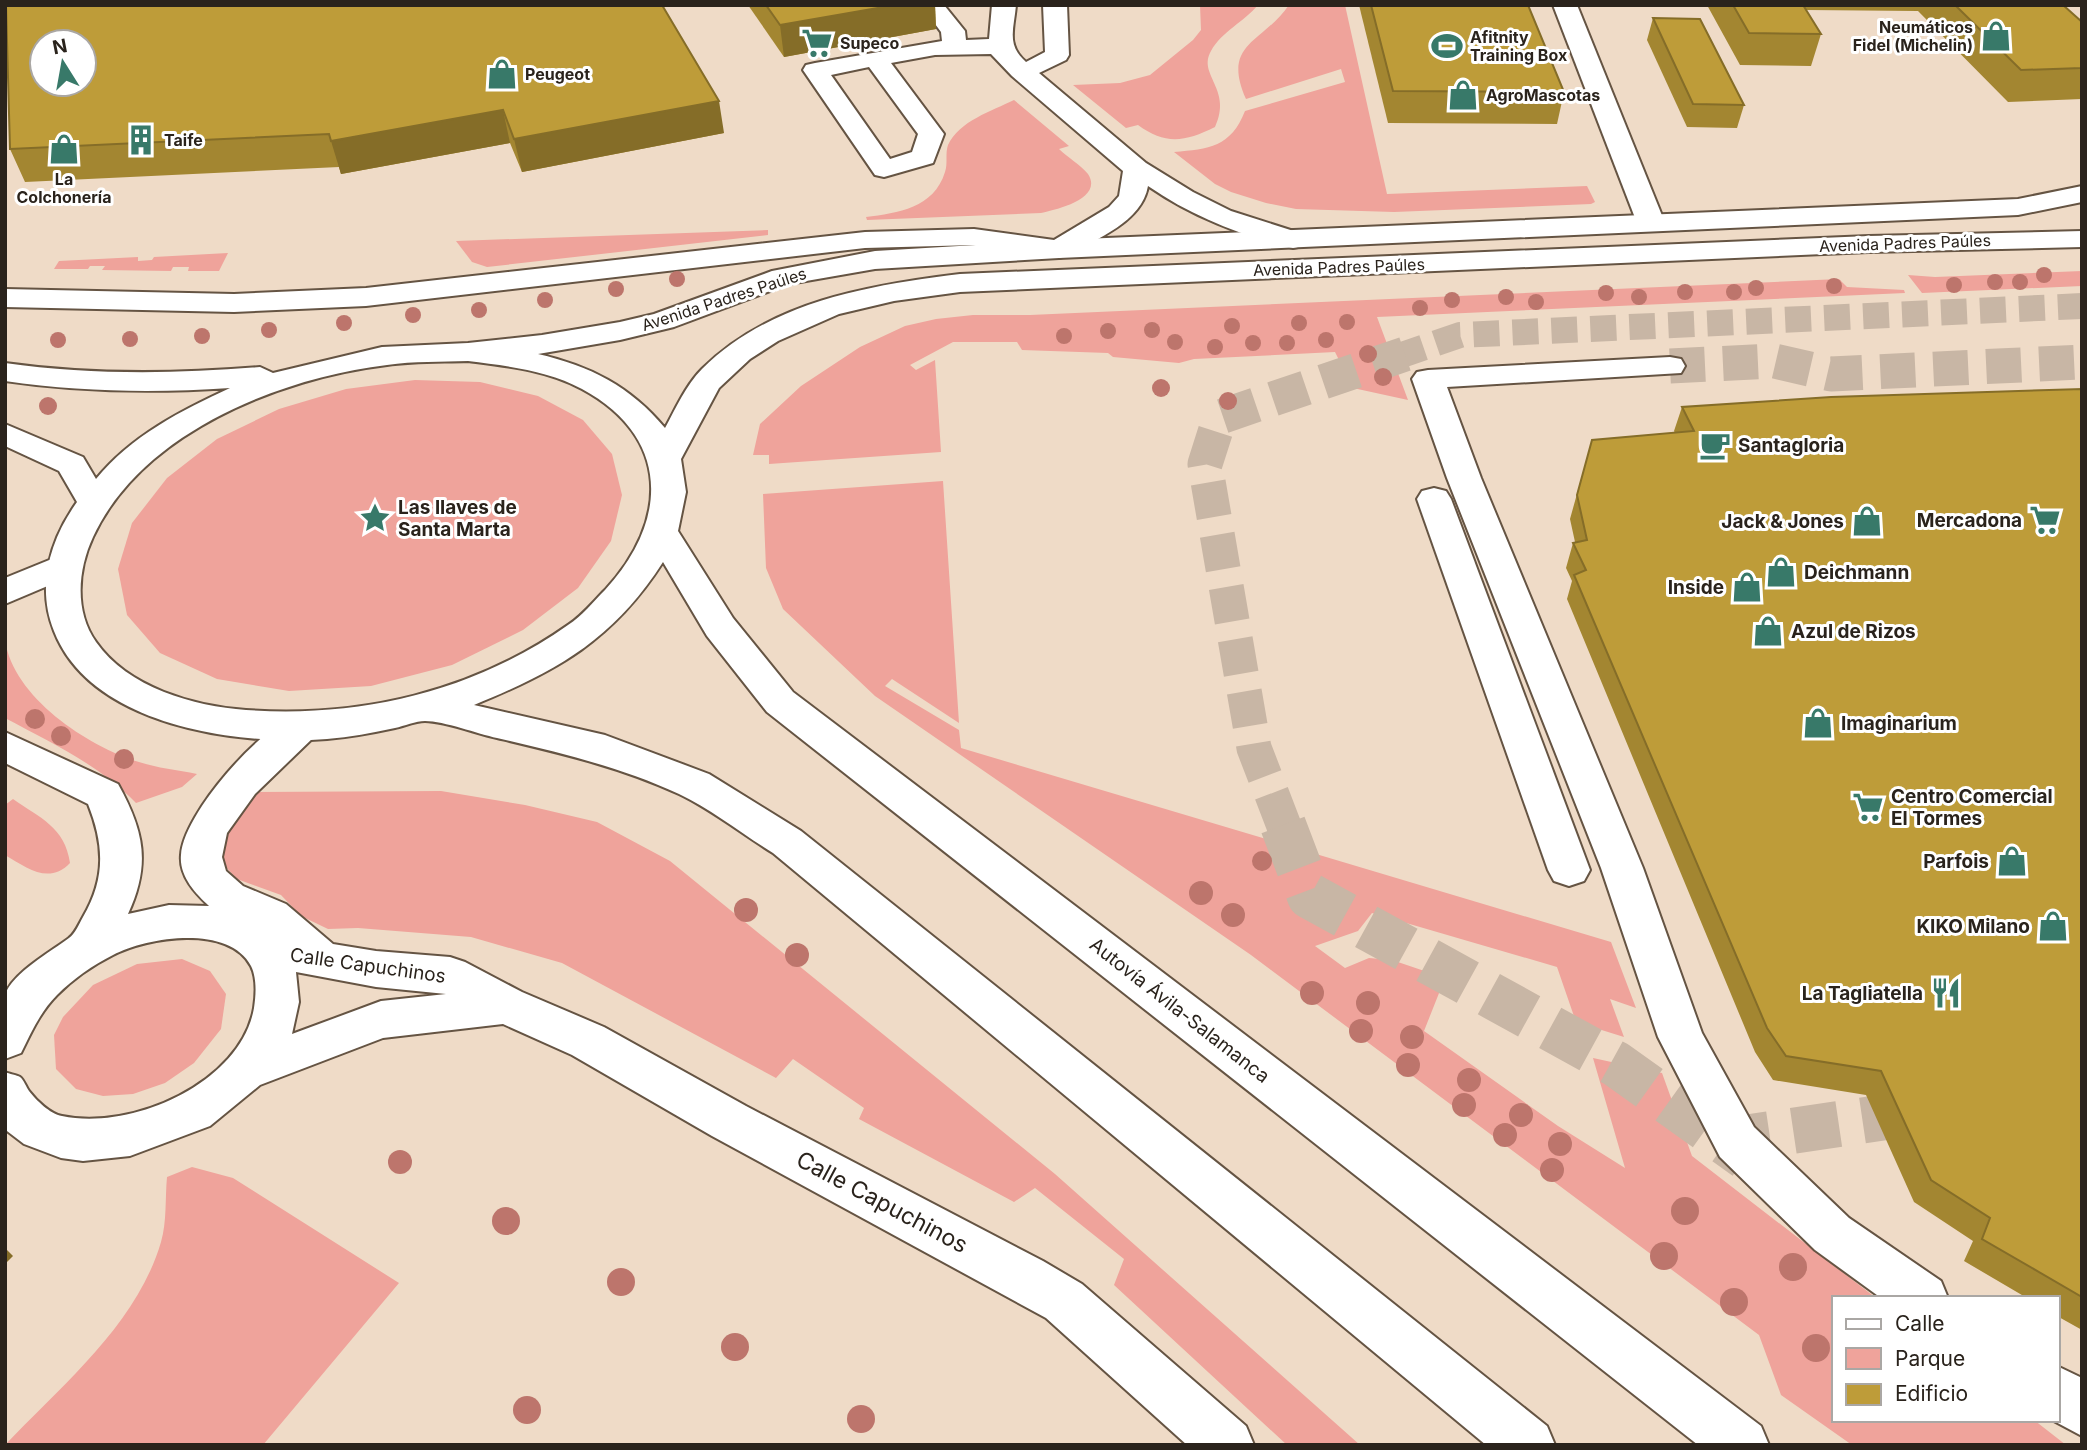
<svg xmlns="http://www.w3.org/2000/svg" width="2087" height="1450" font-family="Inter,sans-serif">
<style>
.green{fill:#efa39b}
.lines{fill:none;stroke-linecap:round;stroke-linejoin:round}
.minor-tunnel-far2{stroke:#c8b6a5;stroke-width:26;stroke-dasharray:26 13;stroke-linecap:butt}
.minor-tunnel-far1{stroke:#c8b6a5;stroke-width:35;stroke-dasharray:35 18;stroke-linecap:butt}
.minor-tunnel{stroke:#c8b6a5;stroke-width:46;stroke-dasharray:46 24;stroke-linecap:butt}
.minor-casing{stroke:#655443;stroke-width:4}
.highway-casing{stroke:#655443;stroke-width:4}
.minor{fill:#fff;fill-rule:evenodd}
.highway{fill:#fff;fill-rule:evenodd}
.tree{fill:#bd756c}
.wall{fill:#a38631}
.shaded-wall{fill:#856d28}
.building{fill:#be9c39;stroke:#856d28;stroke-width:2;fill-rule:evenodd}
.labels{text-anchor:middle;stroke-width:6;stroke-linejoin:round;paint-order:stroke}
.far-poi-label{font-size:16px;font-weight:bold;fill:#2a231c;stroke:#fff;text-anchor:start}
.far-street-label{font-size:16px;fill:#2a231c;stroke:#fff}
.poi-label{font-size:19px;font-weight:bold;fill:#2a231c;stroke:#fff;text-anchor:start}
.street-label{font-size:19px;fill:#2a231c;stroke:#fff}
.near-street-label{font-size:23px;fill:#2a231c;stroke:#fff}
</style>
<rect width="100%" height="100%" fill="#efdbc7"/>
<g class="green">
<path d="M1200,5h58c-14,17 -36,26 -47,46 -14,24 22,38 4,76 -30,15 -50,18 -77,-2l-12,3 -53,-43 47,-2 30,-8 43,-35 8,-10z"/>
<path d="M1289,5h56l42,189 200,-8 8,16 -4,2 -197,8 -98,-3 -30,-6 -35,-11 -16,-8 -41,-32c35,-3 57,-5 71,-41l100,-29 -4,-13 -95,30c-25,-56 17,-56 43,-94z"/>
<path d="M1014,100l55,46 -10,3c8,8 22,16 29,25 16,25 -33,36 -47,39l-174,7 -1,-3c32,-4 68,-9 79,-45 3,-8 0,-19 3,-27 11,-24 44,-34 66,-45z"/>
<polygon points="768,230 768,235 487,267 472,262 456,241"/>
<polygon points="228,253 219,271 188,271 189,267 173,267 171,271 102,270 105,266 90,266 88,269 54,269 59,261 138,257 138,261 152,260 154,257"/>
<polygon points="2082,271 2082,286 1922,293 1908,275 1935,277"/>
<polygon points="1839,279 1847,287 1904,290 1905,293 1377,317 1408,400 1353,388 1335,352 1194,359 1179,363 1113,357 1108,353 1022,350 1017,342 953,342 910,365 916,370 935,360 941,452 769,464 769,455 753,455 760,424 801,386 860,347 905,326 936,319 973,315 1030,315"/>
<polygon points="415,380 480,382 538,396 583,420 612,454 622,495 611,541 578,588 523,630 452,665 371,686 289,691 217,679 160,653 127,615 118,569 132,523 167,478 217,439 279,409 346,389"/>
<polygon points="943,481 959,723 892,679 885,686 959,730 961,748 1611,942 1636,1008 1610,999 1624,1037 1576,1022 1557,967 1372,913 1358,931 1315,946 1345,968 1369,958 1392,960 1445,978 1424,1031 1558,1126 1625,1168 1593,1058 1662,1073 1692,1156 1876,1298 1833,1298 1833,1420 2034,1420 2066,1445 1852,1445 1781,1395 1759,1335 1251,955 875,696 783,609 766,568 763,494"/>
<path d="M5,640c8,57 82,106 134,122 18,6 39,8 58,12l-15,13 -46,16c-37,-38 -84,-60 -131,-85z"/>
<polygon points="441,791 525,805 597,822 670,861 1055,1174 1360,1445 1287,1445 1114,1285 1124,1259 1035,1188 1014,1202 859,1119 864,1108 793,1059 776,1078 562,963 471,937 358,928 328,929 301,916 281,895 237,879 221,862 216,839 254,792"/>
<path d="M13,799c27,19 52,28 57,64 -21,22 -43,5 -65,-8v-50z"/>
<polygon points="182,959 210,971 226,994 221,1029 194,1063 165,1083 133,1094 103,1096 76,1089 56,1069 54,1035 63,1017 93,985 137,964"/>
<path d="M192,1167l41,11 166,105 -136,162h-258c58,-61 132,-121 156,-203 6,-20 4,-44 6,-65z"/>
</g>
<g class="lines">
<polyline class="minor-tunnel-far2" points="1399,356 1460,335 2082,306"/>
<g class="minor-tunnel-far1">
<polyline points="1670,366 1775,361 1831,374 2082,362"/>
<polyline points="1284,826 1254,748 1205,464 1220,417 1405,354"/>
</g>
<g class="minor-tunnel">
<polyline points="1283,825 1310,896 1616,1064 1746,1157"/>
<polyline points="1724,1141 1927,1111"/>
</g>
<g class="minor-casing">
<g id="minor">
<path d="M921,5h23l21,26 1,9 23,-1 3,-34h24c-2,24 -10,40 10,57l19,-10 -2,-47h24l2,50 -3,5 -27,13 107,90 47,29 38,19 72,23 4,6 -4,6 -10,2c-53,-13 -100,-31 -145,-62 -6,36 -51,52 -79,69l-10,3 -85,-13 -109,3 -499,58 -132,6 -229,-5v-18l229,5 132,-6 499,-56 109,-3 80,11 55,-33 10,-11 4,-25 -111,-95 -21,-22 -56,1 -44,8 53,71 -11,29 -49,14 -9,-2 -72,-105 3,-5 9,-2 127,-22 -1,-9zM869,67l49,67 -6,18 -22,7 -59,-84z"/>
<polygon points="1553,5 1577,5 1665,223 1661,229 1651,231 1641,229 1637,223"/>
<polygon points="1670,357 1681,359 1685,366 1681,373 1447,387 1481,478 1643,868 1702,1033 1754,1127 1849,1218 1941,1281 1948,1298 1881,1298 1815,1250 1720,1157 1658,1037 1601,868 1447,478 1412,379 1417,372 1428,370"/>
<polygon points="1434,488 1446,491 1451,499 1590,870 1584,881 1569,886 1554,881 1548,870 1417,499 1422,491"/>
<polygon points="64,554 76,558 82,566 76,574 5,604 5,578"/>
<path d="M300,713l14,4 5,10 -5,10 -59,57 -28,39 -5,24 4,14 17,15 43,18 47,40 43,7 74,6 15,5 57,30 82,35 142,79 297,155 39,23 164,142 8,19h-67l-141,-127 -334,-182 -140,-81 -69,-31 -120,14 -123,47 -50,41 -80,30 -47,5 -22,-3 -37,-14 -17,-13 -2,-2v-57c4,2 12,3 15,5 4,3 6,10 9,14 7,9 21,23 33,25 69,15 179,-33 192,-108 2,-13 3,-30 -3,-42 -22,-42 -104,-29 -138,-11 -20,10 -40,24 -56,40 -17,17 -26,38 -36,58l-16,6c0,-15 -3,-52 0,-64 7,-22 47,-44 64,-57 6,-4 10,-14 14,-21 23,-39 21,-73 5,-113l-83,-41v-31l113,52c26,47 33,80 10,130l41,-9 40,1c-14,-13 -30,-30 -28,-51 2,-41 81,-130 119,-142zM296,972l80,15 70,7 -65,7 -89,33 7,-32z"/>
<polygon points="2057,1366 2082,1378 2082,1436 2052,1420 2057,1420"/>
</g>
</g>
<g class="highway-casing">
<path id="highway" d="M2082,186v16l-64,13 -959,43 -184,11 -86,15 -115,43 -54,13 -82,14c52,12 92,32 127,74 11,-20 21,-43 37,-59 67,-67 167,-84 258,-95l909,-38 213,-5v16l-213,5 -909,40 -66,9 -55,13 -61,27 -28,18 -31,29 -38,71 5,33 -8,39 55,87 60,74 968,734 8,19h-71l-931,-733 -60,-76 -44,-74c-50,78 -106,109 -189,143l131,30 104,39 92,57 746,595 8,19h-69l-713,-592c-31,-19 -62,-44 -94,-59 -58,-27 -119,-41 -182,-56 -19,-4 -53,-17 -72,-17 -9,0 -21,5 -30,7 -23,5 -45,9 -68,11 -89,7 -236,-13 -273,-108 -18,-45 -4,-91 23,-129l-18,-31 -54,-25v-22l78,33 13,22c35,-43 86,-69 134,-91 -75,5 -150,4 -225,-7v-18c85,12 169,11 255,4l13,6 109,-26 86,-4 74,-8 78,-13 34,-8 118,-43 103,-20 184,-11 959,-41zM468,361c39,5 79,9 114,28 89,48 87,132 23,201 -12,12 -23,26 -37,35 -95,67 -208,93 -322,85 -52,-4 -118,-22 -150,-68 -22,-31 -18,-73 -3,-105 48,-104 186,-159 294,-172 27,-4 54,-3 81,-4z"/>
</g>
<use href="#minor" class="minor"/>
<use href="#highway" class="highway"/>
</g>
<g class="tree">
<circle cx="2044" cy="275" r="8"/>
<circle cx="677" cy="279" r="8"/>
<circle cx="1995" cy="282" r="8"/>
<circle cx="2020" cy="282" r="8"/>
<circle cx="1954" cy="285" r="8"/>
<circle cx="1834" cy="286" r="8"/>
<circle cx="1756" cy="288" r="8"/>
<circle cx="616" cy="289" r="8"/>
<circle cx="1685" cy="292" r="8"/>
<circle cx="1734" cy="292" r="8"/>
<circle cx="1606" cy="293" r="8"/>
<circle cx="1506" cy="297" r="8"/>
<circle cx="1639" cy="297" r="8"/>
<circle cx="545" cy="300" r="8"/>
<circle cx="1452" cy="300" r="8"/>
<circle cx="1536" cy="302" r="8"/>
<circle cx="1420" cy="308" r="8"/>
<circle cx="479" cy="310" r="8"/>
<circle cx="413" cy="315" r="8"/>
<circle cx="1347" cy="322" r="8"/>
<circle cx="344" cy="323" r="8"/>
<circle cx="1299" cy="323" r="8"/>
<circle cx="1232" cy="326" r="8"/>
<circle cx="269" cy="330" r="8"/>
<circle cx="1152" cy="330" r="8"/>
<circle cx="1108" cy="331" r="8"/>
<circle cx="202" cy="336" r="8"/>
<circle cx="1064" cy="336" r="8"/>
<circle cx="130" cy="339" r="8"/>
<circle cx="58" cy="340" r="8"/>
<circle cx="1326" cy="340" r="8"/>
<circle cx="1175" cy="342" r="8"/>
<circle cx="1253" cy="343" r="8"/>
<circle cx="1287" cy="343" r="8"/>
<circle cx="1215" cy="347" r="8"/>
<circle cx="1368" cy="354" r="9"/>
<circle cx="1383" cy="377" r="9"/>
<circle cx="1161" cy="388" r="9"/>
<circle cx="1228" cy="401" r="9"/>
<circle cx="48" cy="406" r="9"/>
<circle cx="35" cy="719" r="10"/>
<circle cx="61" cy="736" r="10"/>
<circle cx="124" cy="759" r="10"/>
<circle cx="1262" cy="861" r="10"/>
<circle cx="1201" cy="893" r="12"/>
<circle cx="746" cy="910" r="12"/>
<circle cx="1233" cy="915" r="12"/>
<circle cx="797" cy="955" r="12"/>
<circle cx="1312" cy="993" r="12"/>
<circle cx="1368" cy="1003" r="12"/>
<circle cx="1361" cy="1031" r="12"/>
<circle cx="1412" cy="1037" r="12"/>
<circle cx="1408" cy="1065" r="12"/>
<circle cx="1469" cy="1080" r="12"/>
<circle cx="1464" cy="1105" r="12"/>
<circle cx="1521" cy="1115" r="12"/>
<circle cx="1505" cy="1135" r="12"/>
<circle cx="1560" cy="1144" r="12"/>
<circle cx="400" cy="1162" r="12"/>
<circle cx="1552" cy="1170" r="12"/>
<circle cx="1685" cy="1211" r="14"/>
<circle cx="506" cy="1221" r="14"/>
<circle cx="1664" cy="1256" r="14"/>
<circle cx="1793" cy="1267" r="14"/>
<circle cx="621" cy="1282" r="14"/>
<circle cx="1734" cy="1302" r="14"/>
<circle cx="735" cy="1347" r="14"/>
<circle cx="1816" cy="1348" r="14"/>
<circle cx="527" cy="1410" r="14"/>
<circle cx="861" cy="1419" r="14"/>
</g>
<g class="wall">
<polygon points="6,5 724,133 522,172 510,143 341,174 339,167 25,182 10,149"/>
<polygon points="748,5 935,5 936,29 784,57"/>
<polygon points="1359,5 1528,5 1564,92 1557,124 1388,123"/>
<polygon points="1707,5 2063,5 2082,22 2082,99 2008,102 1918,11 1806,10 1821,34 1811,66 1740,65"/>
<polygon points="1653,18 1744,105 1737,128 1687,127 1647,40"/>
<polygon points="2082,389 2082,1330 2057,1316 2057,1298 2027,1298 1964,1261 1973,1241 1914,1202 1866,1095 1773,1080 1755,1052 1567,599 1572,581 1566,568 1573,543 1575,542 1570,519 1592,440 1675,433 1674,431 1682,407"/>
</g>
<g class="shaded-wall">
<polygon points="895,5 935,5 936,29 784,57 780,25"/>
<polygon points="719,101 724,133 522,172 514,139"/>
<polygon points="503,110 510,143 341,174 331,141"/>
<polygon points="5,1248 13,1256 5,1264"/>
</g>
<g class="building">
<path d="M6,5h656l57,96 -205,38 -11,-29 -172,31 -2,-7 -319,15zM42,42h42v42h-42z"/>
<polygon points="766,5 895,5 780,25"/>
<polygon points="1371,5 1528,5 1564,92 1393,91"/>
<polygon points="1733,5 1803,5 1821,34 1749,33"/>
<polygon points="1955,5 2063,5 2082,22 2082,68 2021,70"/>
<polygon points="1653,18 1700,19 1744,105 1693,104"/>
<polygon points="2082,389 2082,1297 1982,1239 1990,1218 1931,1180 1881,1071 1786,1056 1767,1028 1574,575 1586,570 1573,543 1587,540 1577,495 1592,440 1694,431 1682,407 1831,397"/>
</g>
<defs>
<g id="shop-bare" transform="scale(2.415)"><path d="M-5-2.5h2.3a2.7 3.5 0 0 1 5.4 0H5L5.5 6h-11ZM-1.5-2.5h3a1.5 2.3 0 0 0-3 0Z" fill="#387969" stroke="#fff" stroke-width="2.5" paint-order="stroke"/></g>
<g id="supermarket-bare" transform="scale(2.415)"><path d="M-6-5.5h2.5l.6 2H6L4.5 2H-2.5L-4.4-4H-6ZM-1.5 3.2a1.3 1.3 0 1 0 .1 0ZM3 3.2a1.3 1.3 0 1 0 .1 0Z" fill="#387969" stroke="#fff" stroke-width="2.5" paint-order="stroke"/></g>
<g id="stadium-bare" transform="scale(2.415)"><path d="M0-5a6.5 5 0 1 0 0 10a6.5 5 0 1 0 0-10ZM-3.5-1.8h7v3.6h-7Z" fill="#387969" stroke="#fff" stroke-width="2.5" paint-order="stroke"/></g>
<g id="building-bare" transform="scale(2.415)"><path d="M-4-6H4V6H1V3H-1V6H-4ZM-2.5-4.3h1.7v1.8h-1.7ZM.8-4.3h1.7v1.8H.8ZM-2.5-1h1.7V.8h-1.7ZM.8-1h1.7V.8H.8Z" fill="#387969" stroke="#fff" stroke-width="2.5" paint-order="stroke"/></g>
<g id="cafe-bare" transform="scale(2.415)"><path d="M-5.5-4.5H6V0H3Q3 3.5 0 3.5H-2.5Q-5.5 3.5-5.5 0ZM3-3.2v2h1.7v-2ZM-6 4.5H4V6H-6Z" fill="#387969" stroke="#fff" stroke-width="2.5" paint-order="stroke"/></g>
<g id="sight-bare" transform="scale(2.415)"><path d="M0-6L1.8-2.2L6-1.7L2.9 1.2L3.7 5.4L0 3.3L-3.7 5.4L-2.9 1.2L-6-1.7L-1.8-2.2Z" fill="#387969" stroke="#fff" stroke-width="2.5" paint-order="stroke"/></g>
<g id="restaurant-bare" transform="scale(2.415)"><path d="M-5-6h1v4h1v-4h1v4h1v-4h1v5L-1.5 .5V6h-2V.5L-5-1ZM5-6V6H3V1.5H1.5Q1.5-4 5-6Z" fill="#387969" stroke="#fff" stroke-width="2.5" paint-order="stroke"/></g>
</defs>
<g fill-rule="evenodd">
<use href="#shop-bare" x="1996" y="36"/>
<use href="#supermarket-bare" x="817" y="43"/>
<use href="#stadium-bare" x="1447" y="46"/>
<use href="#shop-bare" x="502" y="74"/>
<use href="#shop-bare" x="1463" y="95"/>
<use href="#building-bare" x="141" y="140"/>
<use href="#shop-bare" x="64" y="149"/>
<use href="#cafe-bare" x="1715" y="445"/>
<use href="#sight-bare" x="375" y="518"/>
<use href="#supermarket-bare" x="2045" y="520"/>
<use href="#shop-bare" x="1867" y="521"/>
<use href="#shop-bare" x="1781" y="572"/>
<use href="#shop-bare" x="1747" y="587"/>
<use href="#shop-bare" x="1768" y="631"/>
<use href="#shop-bare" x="1818" y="723"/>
<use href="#supermarket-bare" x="1868" y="807"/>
<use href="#shop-bare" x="2012" y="861"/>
<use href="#shop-bare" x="2053" y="926"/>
<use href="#restaurant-bare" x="1946" y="993"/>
</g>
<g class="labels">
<g class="far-poi-label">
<text x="1973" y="33" text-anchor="end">Neumáticos<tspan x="1973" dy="18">Fidel (Michelin)</tspan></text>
<text x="1470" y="43">Afitnity<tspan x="1470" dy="18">Training Box</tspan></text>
<text x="840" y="49">Supeco</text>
<text x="525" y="80">Peugeot</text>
<text x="1486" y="101">AgroMascotas</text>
<text x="164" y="146">Taife</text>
<text x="64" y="185" text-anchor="middle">La<tspan x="64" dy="18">Colchonería</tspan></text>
</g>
<g class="far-street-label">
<text transform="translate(1905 243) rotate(-2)" y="6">Avenida Padres Paúles</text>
<text transform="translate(1339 267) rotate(-2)" y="6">Avenida Padres Paúles</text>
<text transform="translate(724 299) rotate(-18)" y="6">Avenida Padres Paúles</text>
</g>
<g class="poi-label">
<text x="1738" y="452">Santagloria</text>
<text x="398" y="514">Las llaves de<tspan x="398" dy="22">Santa Marta</tspan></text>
<text x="2022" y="527" text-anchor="end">Mercadona</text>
<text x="1844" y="528" text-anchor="end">Jack &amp; Jones</text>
<text x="1804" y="579">Deichmann</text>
<text x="1724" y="594" text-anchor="end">Inside</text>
<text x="1791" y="638">Azul de Rizos</text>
<text x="1841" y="730">Imaginarium</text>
<text x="1891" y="803">Centro Comercial<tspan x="1891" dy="22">El Tormes</tspan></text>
<text x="1989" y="868" text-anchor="end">Parfois</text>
<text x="2030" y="933" text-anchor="end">KIKO Milano</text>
<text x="1923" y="1000" text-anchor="end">La Tagliatella</text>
</g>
<g class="street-label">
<text transform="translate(368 965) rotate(8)" y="7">Calle Capuchinos</text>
<text transform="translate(1180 1010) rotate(38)" y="7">Autovía Ávila-Salamanca</text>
</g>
<g class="near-street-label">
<text transform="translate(882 1202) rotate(28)" y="8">Calle Capuchinos</text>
</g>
</g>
<rect width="2087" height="1450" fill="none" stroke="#2a231c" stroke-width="14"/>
<rect x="1832" y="1296" width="228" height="126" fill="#ffffff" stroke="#aaa7a4" stroke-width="2"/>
<rect x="1846" y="1319" width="35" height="10" fill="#ffffff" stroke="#aaa7a4" stroke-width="2"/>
<text x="1895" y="1331" font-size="21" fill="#2a231c">Calle</text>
<rect x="1846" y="1348" width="35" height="21" fill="#efa39b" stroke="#aaa7a4" stroke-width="2"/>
<text x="1895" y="1366" font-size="21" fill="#2a231c">Parque</text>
<rect x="1846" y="1384" width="35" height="21" fill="#be9c39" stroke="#aaa7a4" stroke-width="2"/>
<text x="1895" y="1401" font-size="21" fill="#2a231c">Edificio</text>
<g transform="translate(63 63) rotate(349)"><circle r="33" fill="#ffffff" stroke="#aaa7a4" stroke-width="2"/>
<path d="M0-5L12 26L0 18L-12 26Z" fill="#387969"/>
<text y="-10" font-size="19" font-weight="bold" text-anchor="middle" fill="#2a231c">N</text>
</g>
</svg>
